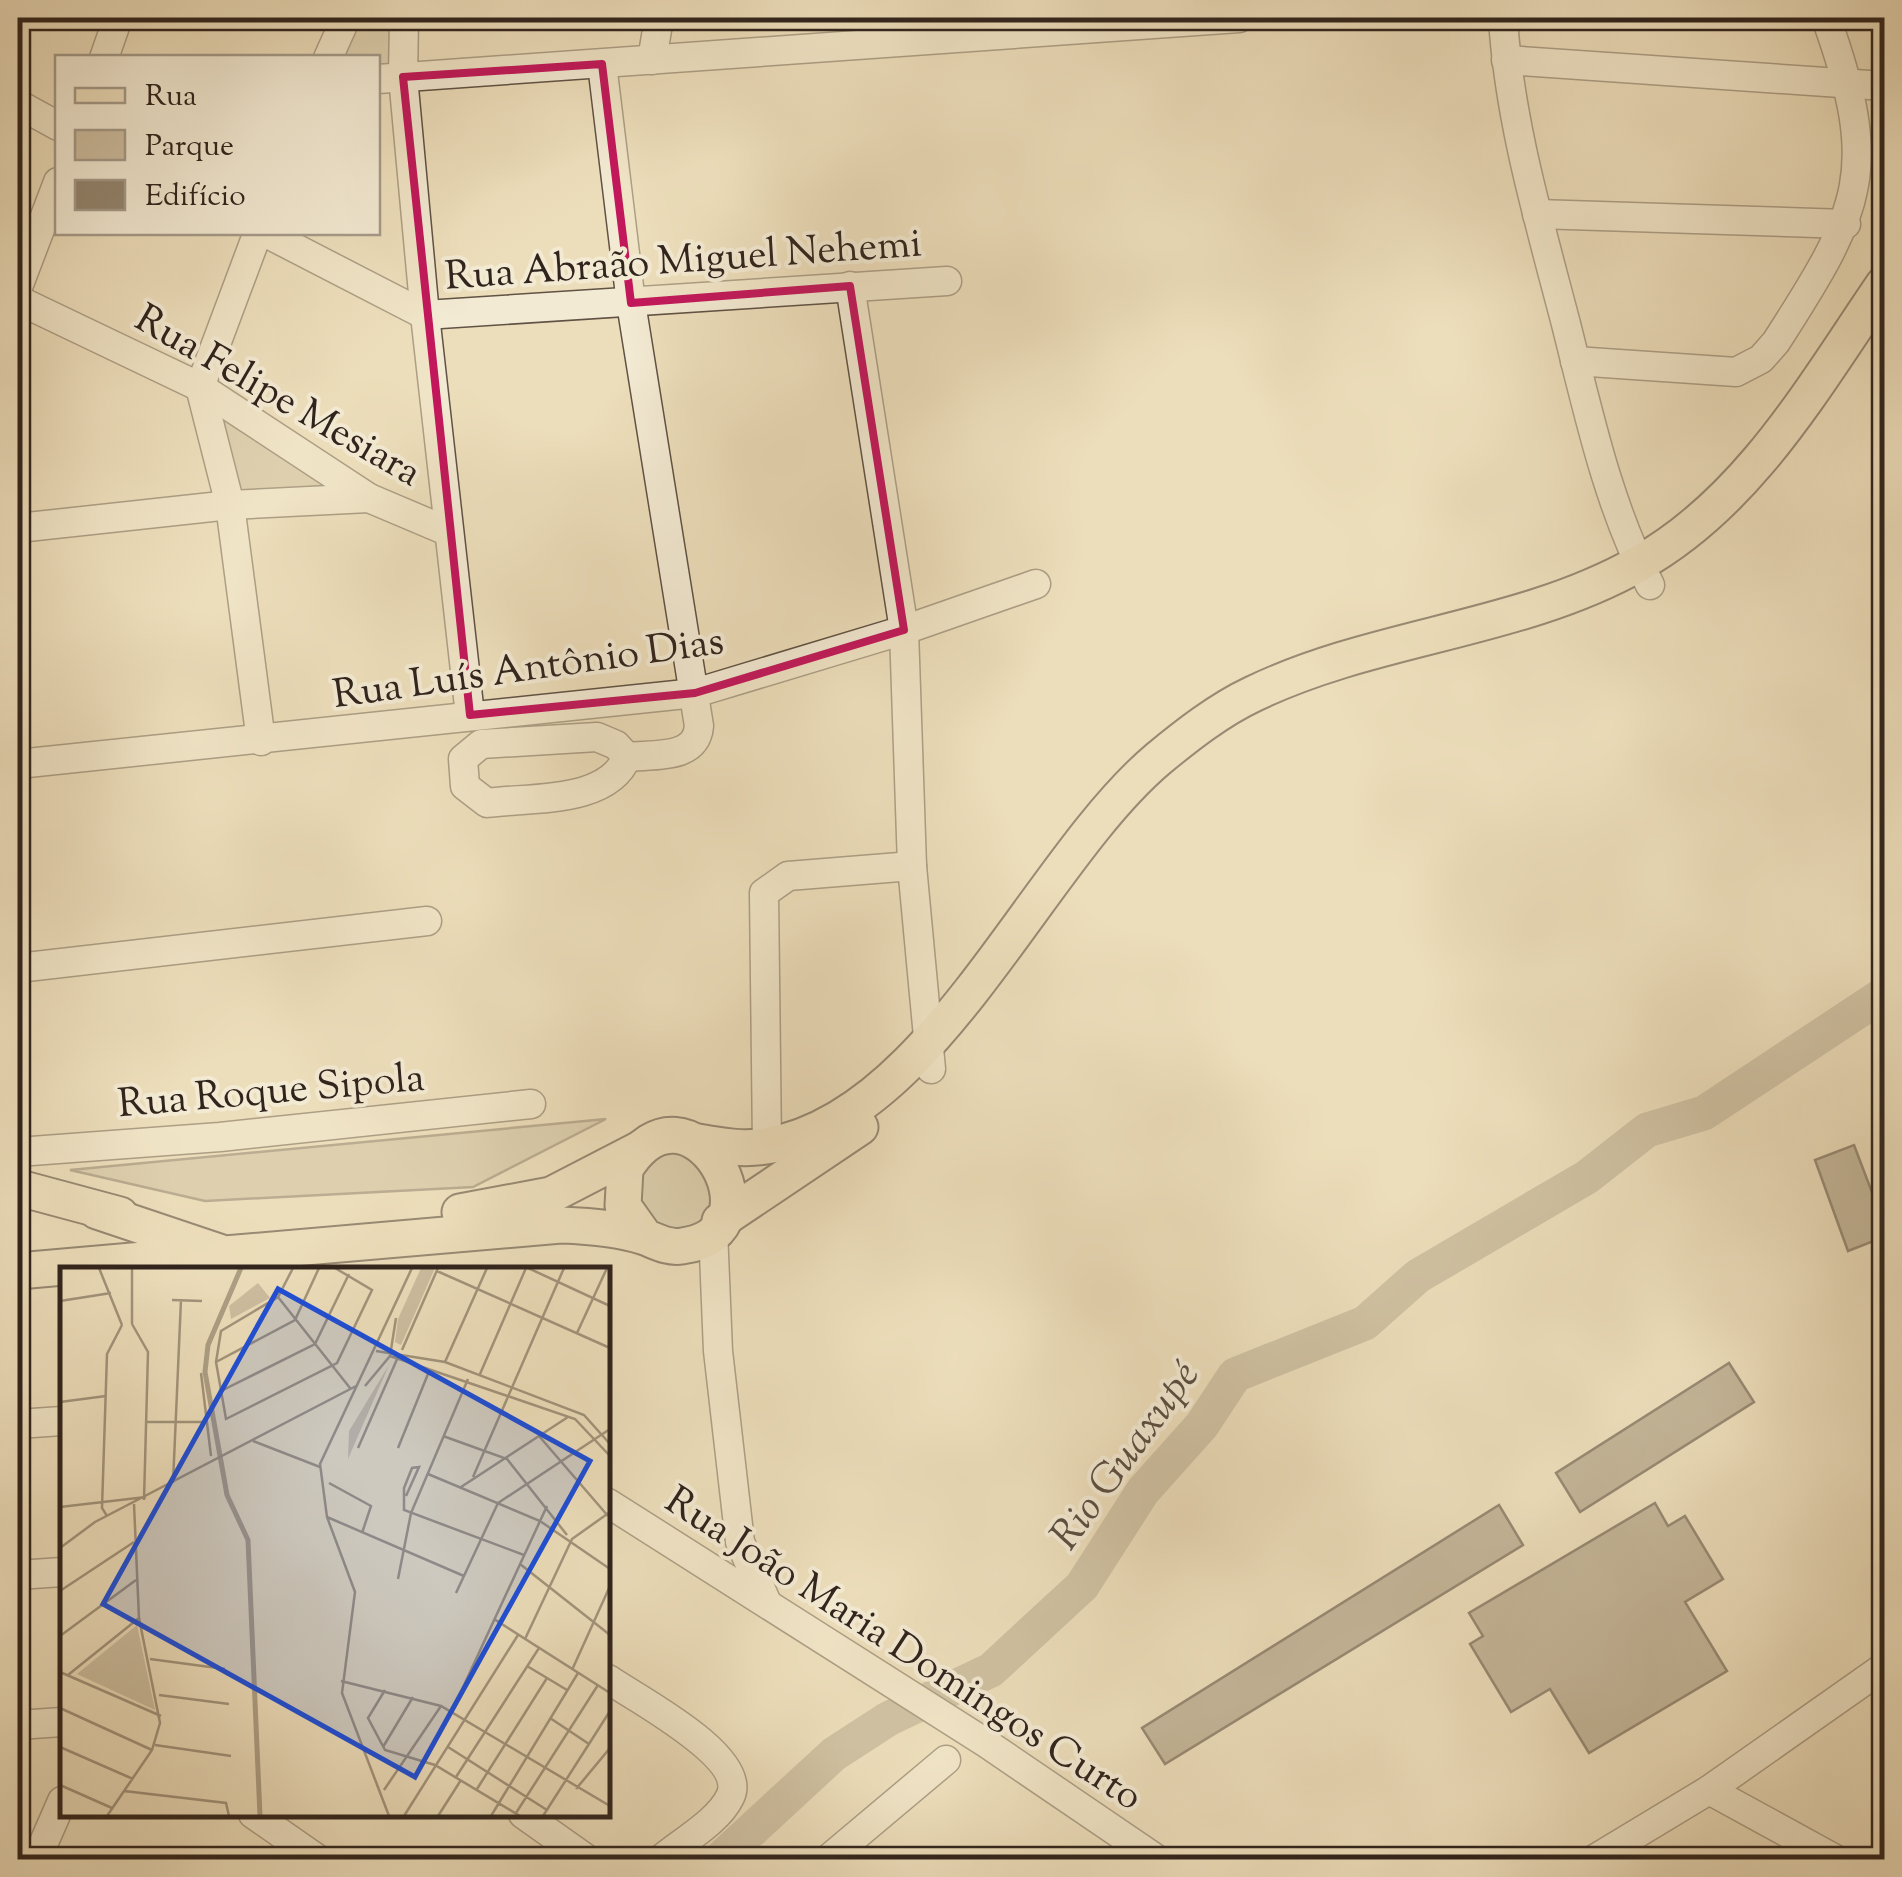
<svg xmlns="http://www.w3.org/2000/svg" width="1902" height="1877" font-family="'Sorts Mill Goudy',serif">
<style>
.green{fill:#cdbea0;stroke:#7f715e;stroke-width:2.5}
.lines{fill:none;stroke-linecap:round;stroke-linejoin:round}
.river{stroke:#ad9f85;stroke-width:35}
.building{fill:#93856f;stroke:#31241d;stroke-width:2.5}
.minor-casing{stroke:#605244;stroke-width:31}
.major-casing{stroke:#31241d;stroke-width:39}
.minor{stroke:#f3ead3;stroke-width:28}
.major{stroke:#eddebb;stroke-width:35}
.marked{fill:none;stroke:#c2185b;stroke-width:8;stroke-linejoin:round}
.labels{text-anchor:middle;stroke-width:8;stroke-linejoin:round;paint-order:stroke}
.street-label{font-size:40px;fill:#31241d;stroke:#f3ead3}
.water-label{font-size:42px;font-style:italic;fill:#5c4f41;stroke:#f3ead3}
.inset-river{fill:none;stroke:#ad9f85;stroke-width:5}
.inset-road{fill:none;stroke:#a2947c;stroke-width:2.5}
.view{fill:#1d4ed8;fill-opacity:0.15;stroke:#1d4ed8;stroke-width:5}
.inset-edge{fill:none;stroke:#31241d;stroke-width:5}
</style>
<rect width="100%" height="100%" fill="#eddebb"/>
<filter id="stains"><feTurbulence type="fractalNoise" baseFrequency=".002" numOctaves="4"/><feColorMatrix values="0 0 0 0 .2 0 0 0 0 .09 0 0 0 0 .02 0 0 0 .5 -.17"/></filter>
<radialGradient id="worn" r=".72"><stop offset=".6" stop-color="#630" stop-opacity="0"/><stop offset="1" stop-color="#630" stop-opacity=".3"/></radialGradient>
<g class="green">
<polygon points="350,18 395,18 398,74 378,75 378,58 332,58"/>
<polygon points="211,402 348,491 239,499"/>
<polygon points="606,1119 473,1187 205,1201 70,1170"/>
<polygon points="670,1146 718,1177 706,1225 659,1235 629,1186"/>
</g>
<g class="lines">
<polyline class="river" points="719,1860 834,1754 888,1719 991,1670 1082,1586 1143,1491 1202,1425 1235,1375 1365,1323 1418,1276 1587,1177 1647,1130 1704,1113 1884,994"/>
</g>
<g class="building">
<polygon points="1854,1145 1884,1224 1884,1237 1848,1251 1815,1160"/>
<polygon points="1729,1363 1754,1402 1580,1512 1556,1473"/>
<polygon points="1655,1503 1668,1526 1685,1516 1723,1579 1685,1602 1727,1671 1589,1753 1550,1689 1511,1712 1470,1644 1483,1636 1469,1613"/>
<polygon points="1499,1505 1523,1545 1165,1764 1142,1728"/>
</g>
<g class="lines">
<g class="minor-casing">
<g id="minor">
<polyline points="404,18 403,77 425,315 470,715"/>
<path d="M1503,18c6,103 37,206 63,306 22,87 42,182 84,261"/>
<polyline points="104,58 118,18"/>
<polyline points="328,58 346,18"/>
<polyline points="652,60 659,18"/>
<polyline points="1506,60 1884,86"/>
<path d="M602,64l29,239 68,423c-3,34 -45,28 -72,31"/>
<polyline points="378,79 1239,18"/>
<polyline points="18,104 58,126"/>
<polyline points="1537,214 1846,224"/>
<polyline points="258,232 200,387 230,505 261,741"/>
<polyline points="264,232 425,315 947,281"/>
<polyline points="850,286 904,630 912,866 931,1069"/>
<polyline points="18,287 58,182"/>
<polyline points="18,300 200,387 369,498 447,531"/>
<path d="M1575,361l161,11 25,-13 15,-17c85,-132 105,-171 50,-324"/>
<polyline points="18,528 230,505 369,498"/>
<path d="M597,737l19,8 11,12c-19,47 -96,40 -140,46l-22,-17 -2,-27 18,-15z"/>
<polyline points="18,764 695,693 904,630 1036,584"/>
<polyline points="18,968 427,921"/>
<polyline points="767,1146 764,893 788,876 912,866"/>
<polyline points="18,1152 220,1137 531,1104"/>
<polyline points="713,1230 718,1351 740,1542 767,1603"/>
<polyline points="18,1424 62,1421"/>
<polyline points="608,1503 986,1743 1158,1860"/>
<polyline points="18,1575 62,1572"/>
<path d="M608,1679c27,19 142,78 122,118 -12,25 -49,45 -70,63"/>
<polyline points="18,1725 62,1722"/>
<polyline points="1709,1790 1837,1860"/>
<polyline points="253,1814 319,1860"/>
<polyline points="523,1814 588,1860"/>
<polyline points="38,1856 62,1801"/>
<polyline points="827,1860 946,1760"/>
<polyline points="1593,1860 1709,1790 1884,1667"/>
</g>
</g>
<g class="major-casing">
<g id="major">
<path d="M698,1142c23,4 45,8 68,4 167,-27 270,-284 392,-387 29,-24 61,-49 95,-65 122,-59 266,-63 385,-130 111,-62 176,-178 246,-280"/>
<polyline points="18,1194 27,1190 120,1215"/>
<path d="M97,1211l128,43 336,-29c27,1 58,3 84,12 13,5 23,11 37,9 106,-13 6,-181 -57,-77l-2,37 22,31"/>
<polyline points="460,1212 551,1195 640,1149"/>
<polyline points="720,1221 860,1127"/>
<polyline points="18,1271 201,1255"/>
</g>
</g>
<use href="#minor" class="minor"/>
<use href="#major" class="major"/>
</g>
<path d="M0 0H1902V1877H0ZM602,64l29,239 219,-17 54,344 -209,63 -225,22 -67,-638z" fill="#eddebb" fill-opacity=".55" fill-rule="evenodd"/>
<path class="marked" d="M602,64l29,239 219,-17 54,344 -209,63 -225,22 -67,-638z"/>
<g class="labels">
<g class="street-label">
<text transform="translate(683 258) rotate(-4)" y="14">Rua Abraão Miguel Nehemi</text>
<text transform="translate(279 394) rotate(30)" y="14">Rua Felipe Mesiara</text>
<text transform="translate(528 666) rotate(-8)" y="14">Rua Luís Antônio Dias</text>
<text transform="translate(271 1089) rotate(-5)" y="14">Rua Roque Sipola</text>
<text transform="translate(905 1647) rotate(33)" y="14">Rua João Maria Domingos Curto</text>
</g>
<g class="water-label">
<text transform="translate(1123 1454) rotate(-54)" y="15">Rio Guaxupé</text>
</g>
</g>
<g transform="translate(60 1267)">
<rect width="550" height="550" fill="#eddebb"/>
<path d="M361,1h14l-34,77 -6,-3 3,-23zM198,16l12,15 -39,21 -2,-13zM329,98l-41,94 1,-28zM77,358l18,85 -78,-36z" fill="#cdbea0"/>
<path class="inset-river" d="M181,1l-33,77 -3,27 22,123 21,45 12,276"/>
<path class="inset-road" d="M39,1l23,57M233,1l-15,29 -57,34 -5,31 10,57 111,-56 35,-73 -37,-22M468,1l82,38M377,4l173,77M218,30l72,91M112,33l30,1M0,34l51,-8M72,57l16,28 -4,148M72,57v-56M517,66l30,-65M342,83l36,-82M316,84l69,11 139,53 26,29M330,89l185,63 35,37M156,95l79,-42 24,-52M385,95l42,-94M141,106l10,83M420,107l46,-106M305,119l25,-30 6,-38M159,125l96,-48 34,-70M0,135l46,-6M86,155h58M383,169l64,23 60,76M479,169l69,80M193,174l67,26M298,181l40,-91M338,181l32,-79M368,207l112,47 70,48M413,210l91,-209M113,216l8,-183M269,216l42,23 -9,27M401,220l107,-70M346,229l13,-29 -7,1 -8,20v22l120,45M0,240l86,-10M47,249l-5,-8 5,-154 15,-29M267,250l137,59M0,281l35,-26 263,-137M460,297l90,71M338,312l13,-66 57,-134M0,324l74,-49M396,326l42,-90 112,-74M434,352l116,74M0,369l76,-56M465,372l47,-100 38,-27M90,392l75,10M467,399l40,24M512,403l38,-84M0,405l101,44M8,408l71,-57M281,414l100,25 169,100M325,423l-17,28 17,32 50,15 85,51M99,428l70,9M0,441l92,42M392,444l95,-205M490,451l39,26M95,478l76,11M0,480l73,32M323,480l30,-50M388,480l99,63M396,510l83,-129M0,518l52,23M417,522l70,-111M516,522l34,-41M324,523l57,-84M64,524l102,12 3,13M456,546l82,-128M47,549l45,-66 8,-27 -21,-105 -5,-114M329,549l-47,-123 13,-101 -28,-75 -7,-53 92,-196M344,549l114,-181M378,549l23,-36M431,549l87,-143M483,549l67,-105"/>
<path class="view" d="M218,22l312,172 -175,316 -312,-173z"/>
<rect width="550" height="550" class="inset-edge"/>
</g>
<rect width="1902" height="1877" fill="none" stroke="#eddebb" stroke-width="60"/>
<rect x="20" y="20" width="1862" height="1837" fill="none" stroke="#31241d" stroke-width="5"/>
<rect x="30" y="30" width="1842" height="1817" fill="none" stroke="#31241d" stroke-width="2.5"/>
<rect x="55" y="55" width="325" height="180" fill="#f3ead3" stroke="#a59b8a" stroke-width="2.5"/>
<rect x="75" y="88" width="50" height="15" fill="#eddebb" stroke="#a59b8a" stroke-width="2.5"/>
<text x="145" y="105" font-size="30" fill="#31241d">Rua</text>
<rect x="75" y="130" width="50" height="30" fill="#cdbea0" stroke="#a59b8a" stroke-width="2.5"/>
<text x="145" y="155" font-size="30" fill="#31241d">Parque</text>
<rect x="75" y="180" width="50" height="30" fill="#93856f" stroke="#a59b8a" stroke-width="2.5"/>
<text x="145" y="205" font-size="30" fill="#31241d">Edifício</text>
<rect width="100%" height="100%" filter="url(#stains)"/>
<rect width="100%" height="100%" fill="url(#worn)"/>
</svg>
